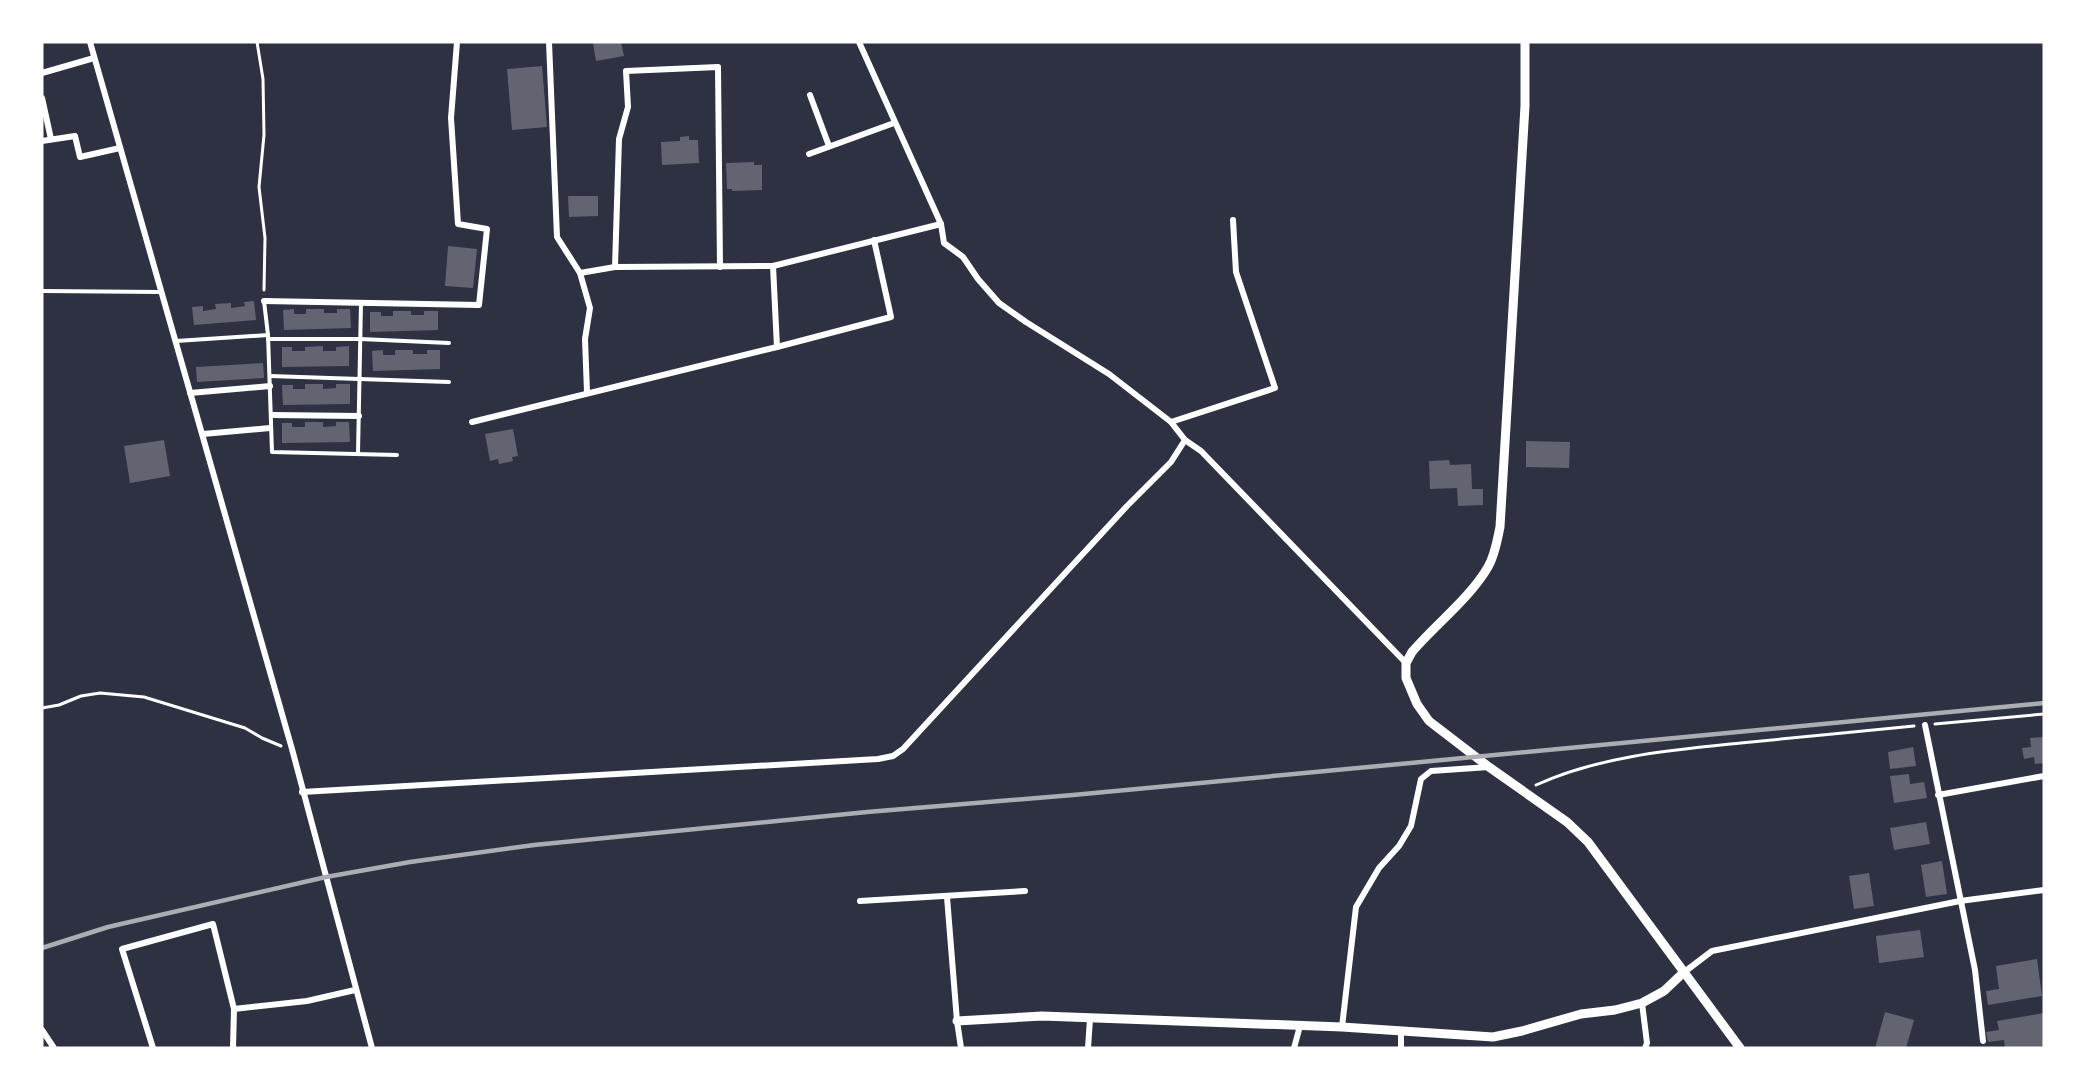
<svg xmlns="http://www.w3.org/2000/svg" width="2086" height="1090" font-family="'Asap Condensed',sans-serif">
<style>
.building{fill:#626471}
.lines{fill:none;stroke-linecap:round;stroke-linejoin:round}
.path{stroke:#fff;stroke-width:3}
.service{stroke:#fff;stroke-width:4}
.minor{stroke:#fff;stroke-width:6}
.tertiary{stroke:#fff;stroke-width:9}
.rail{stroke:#abadb3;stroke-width:4.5}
</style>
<rect width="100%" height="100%" fill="#2d3142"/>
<g class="building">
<polygon points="597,42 621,42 624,56 596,61 593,43"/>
<polygon points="542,66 547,127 512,130 507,69"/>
<polygon points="689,136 689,140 698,140 699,163 662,165 661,142 680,141 680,137"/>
<polygon points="754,162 754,165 762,165 762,190 732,191 732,189 727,189 726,163"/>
<polygon points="568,196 598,196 598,216 569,217"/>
<polygon points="448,246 477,249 473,288 445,286"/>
<polygon points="254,301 256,320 194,325 192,307 203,306 203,311 216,309 215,304 231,303 231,308 245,306 244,302"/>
<polygon points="294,309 294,314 306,314 306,309 324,309 324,313 337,313 337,309 350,309 351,328 284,330 283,310"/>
<polygon points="393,311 411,311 411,315 424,315 424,311 438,311 438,330 370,332 370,312 381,312 381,316 393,316"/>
<polygon points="323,346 323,351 336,351 336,347 349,346 349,366 282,367 282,347 292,347 292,351 305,351 305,347"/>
<polygon points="383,350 383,355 395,355 395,350 413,350 413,354 427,354 427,350 440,350 440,369 373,371 372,351"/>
<polygon points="263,363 264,378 197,382 196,367"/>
<polygon points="305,384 323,384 323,389 336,388 336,384 350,384 350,404 283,405 282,385 293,385 293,389 305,389"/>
<polygon points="305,422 323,422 323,427 336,426 336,422 349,422 350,442 282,443 282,423 292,423 292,427 305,427"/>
<polygon points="513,429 518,456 512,457 513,461 499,464 498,459 490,461 485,434"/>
<polygon points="164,440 170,476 130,483 124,446"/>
<polygon points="1526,441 1570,442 1569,468 1526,467"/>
<polygon points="1449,460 1450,465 1471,464 1472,489 1483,489 1483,505 1458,506 1457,488 1430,489 1429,461"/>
<polygon points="2044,737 2044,763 2035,764 2034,757 2024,759 2022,748 2031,747 2030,738"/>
<polygon points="1913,747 1916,766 1890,769 1888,752"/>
<polygon points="1909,774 1910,784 1924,782 1927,798 1894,803 1890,776"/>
<polygon points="1926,822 1930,844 1894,850 1890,828"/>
<polygon points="1942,861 1947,894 1926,897 1921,865"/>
<polygon points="1869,873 1874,906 1854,909 1849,876"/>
<polygon points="1920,930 1924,957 1879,963 1876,936"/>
<polygon points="2037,959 2042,996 1988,1005 1986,991 1999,989 1996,966"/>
<polygon points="1885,1012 1914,1020 1906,1048 1875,1048"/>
<polygon points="2044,1013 2044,1048 2005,1048 2004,1040 1988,1042 1986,1032 1999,1030 1997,1021"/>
</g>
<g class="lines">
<g class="path">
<polyline points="257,42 263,79 264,135 259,187 265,238 264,290"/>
<polyline points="42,708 59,705 81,696 100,693 144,697 245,728 262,738 281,746"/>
<polyline points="1935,724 2044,714"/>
<path d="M1536,785c64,-29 136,-35 205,-42 58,-6 115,-11 173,-17"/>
</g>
<g class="service">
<polyline points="42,291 160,292"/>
<polyline points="264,301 268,335 272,452 397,455"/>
<polyline points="268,339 360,339 449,343"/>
<polyline points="176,341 268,335"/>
<polyline points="270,376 449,382"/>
<polyline points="358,453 361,303"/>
</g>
<g class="minor">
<polyline points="90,42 292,749 372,1048"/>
<polyline points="549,42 557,237 580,273 615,267 773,266 941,224"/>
<polyline points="859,42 941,224 944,243 963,257 978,279 999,303 1026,322 1109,374 1171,422 1185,440 1201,451 1406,663"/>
<polyline points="42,73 94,58"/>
<polyline points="810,95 829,146"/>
<polyline points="42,98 51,139"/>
<polyline points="42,141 75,136 80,157 120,148"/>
<polyline points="809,154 894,123"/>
<polyline points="773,266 777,347"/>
<polyline points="615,267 619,139 628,107 626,71 718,67 720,267"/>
<polyline points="580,273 590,308 585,339 587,392"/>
<polyline points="264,301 479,305 487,229 458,224 451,118 457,42"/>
<polyline points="190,393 270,386"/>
<polyline points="272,415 359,416"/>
<polyline points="472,422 777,347 891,317 874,240"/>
<polyline points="1171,422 1275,388 1236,272 1233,220"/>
<polyline points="203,434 270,428"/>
<polyline points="1925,725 1975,970 1983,1041"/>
<polyline points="302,792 878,759 893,756 903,749 1127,506 1171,462 1185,440"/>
<polyline points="1938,795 2044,776"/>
<polyline points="947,897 957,1021 961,1048"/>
<polyline points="860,901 1025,891"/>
<polyline points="1683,973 1712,951 1960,901 2044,890"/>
<polyline points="1642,1003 1647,1043 1645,1048"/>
<polyline points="1342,1027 1356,907 1379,868 1399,846 1411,826 1421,779 1431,771 1489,767"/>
<polyline points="42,1030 54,1048"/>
<polyline points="153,1048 122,949 213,924 234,1009 307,1001 355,990"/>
<polyline points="233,1048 234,1009"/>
<polyline points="1088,1048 1090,1019"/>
<polyline points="1294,1048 1300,1026"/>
<polyline points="1401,1048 1401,1032"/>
</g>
<g class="tertiary">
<path d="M1525,42v64l-25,421c-3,14 -5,28 -12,40 -18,31 -53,58 -76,85l-6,11v15l11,26 12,17 60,46 78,55 21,20 152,206"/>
<polyline points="957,1021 1042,1016 1342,1027 1493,1037 1522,1031 1581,1014 1615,1010 1642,1003 1664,991 1683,973"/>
</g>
<polyline class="rail" points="42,948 108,927 326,877 410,862 534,845 867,812 1073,795 2044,703"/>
</g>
<rect width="2086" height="1090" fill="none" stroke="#ffffff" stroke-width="87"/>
</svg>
